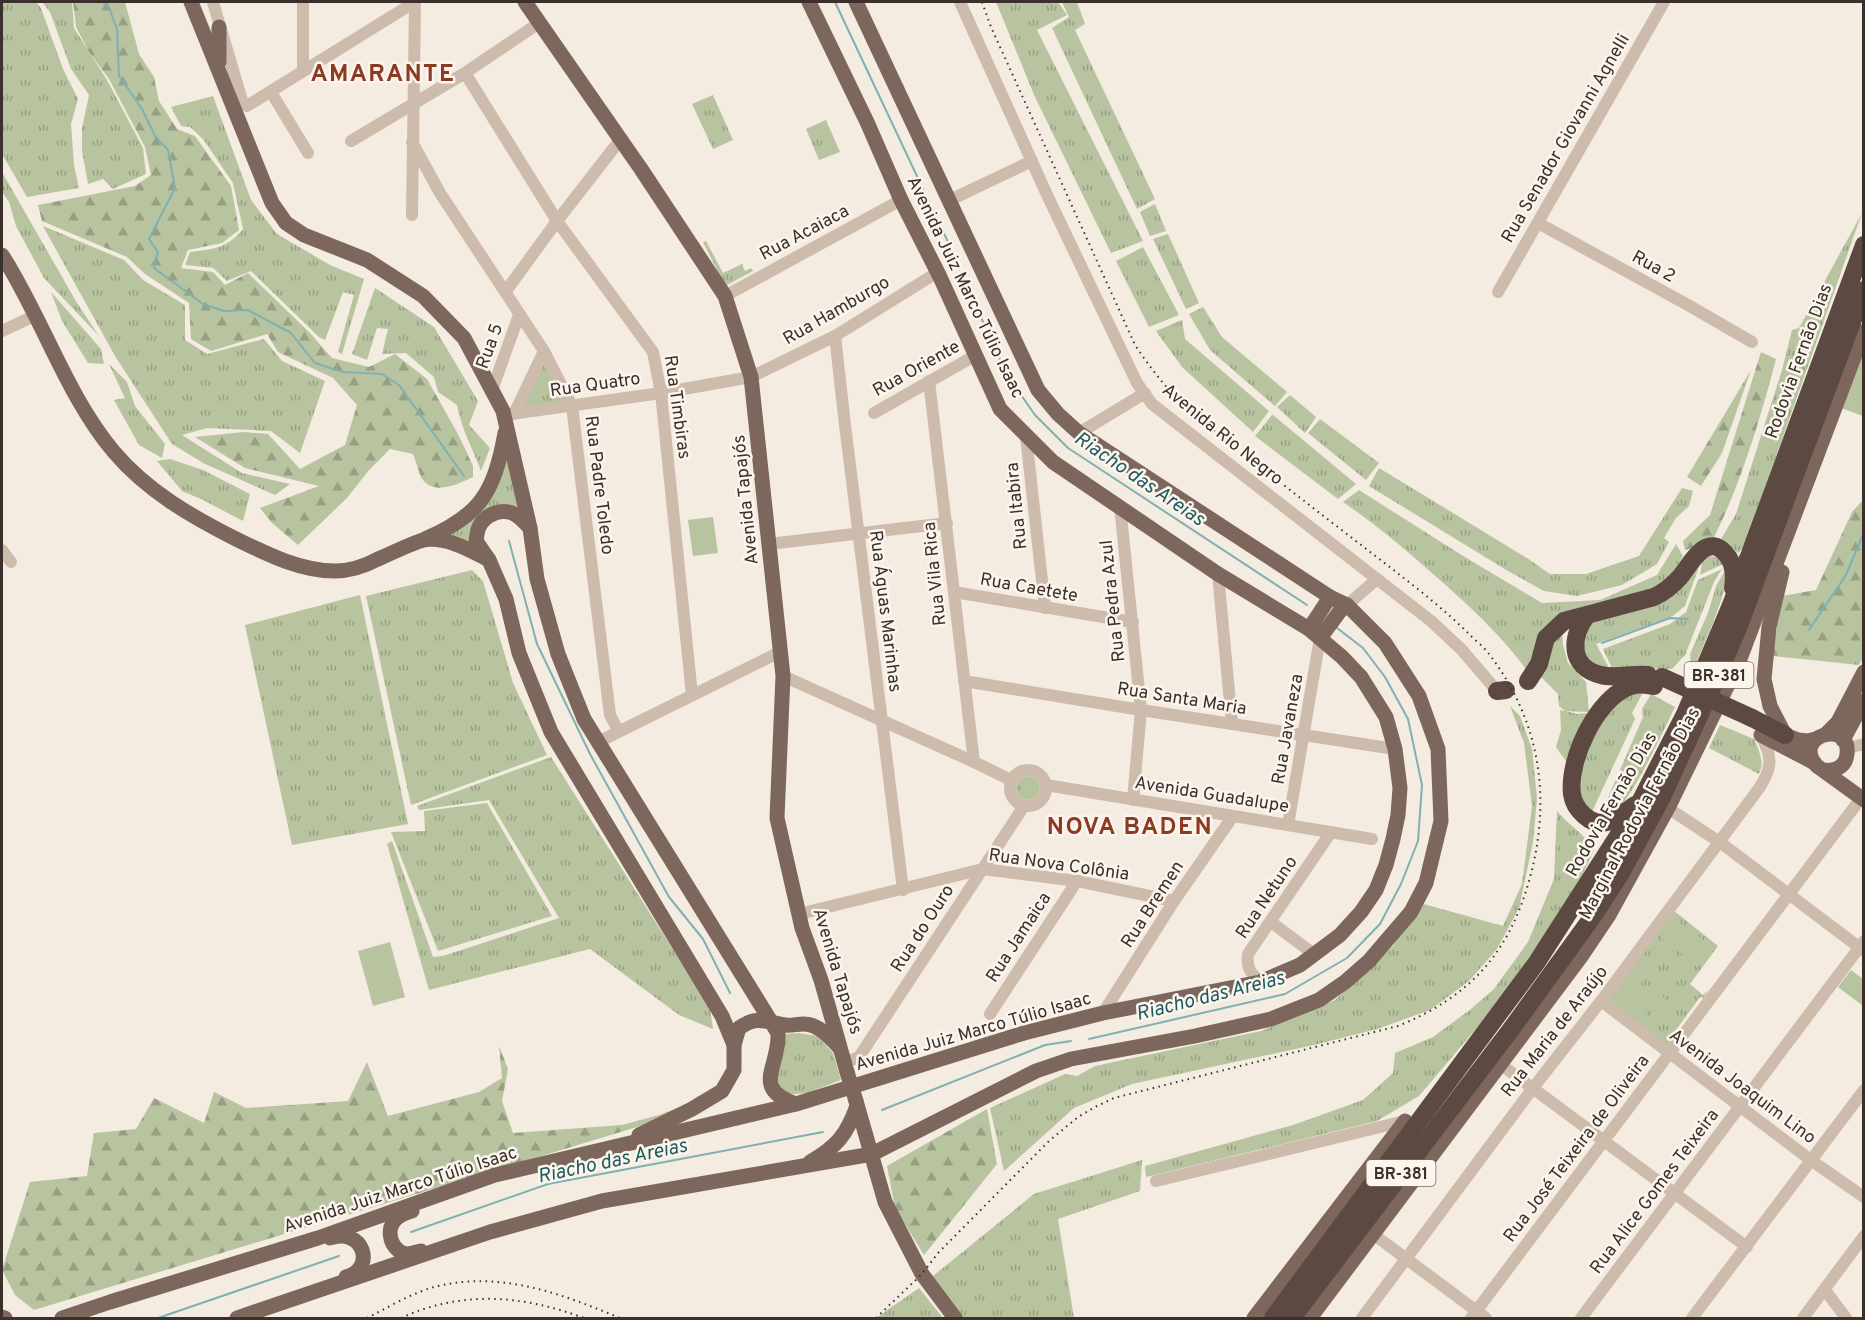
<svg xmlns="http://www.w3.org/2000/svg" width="1865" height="1320" font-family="Overpass,sans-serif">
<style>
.grass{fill:url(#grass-tufts)}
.forest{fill:url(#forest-firs)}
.garden{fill:#b8c4a0}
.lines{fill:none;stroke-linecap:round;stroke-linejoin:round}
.stream{stroke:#7fb0b2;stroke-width:2}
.minor{stroke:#cdbbac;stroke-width:12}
.major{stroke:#7d675c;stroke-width:15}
.highway{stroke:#5c4a42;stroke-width:18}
.rail{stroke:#3b302b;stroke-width:2;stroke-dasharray:1.5 4.5;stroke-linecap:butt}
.major-bridge{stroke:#7d675c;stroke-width:15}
.highway-bridge{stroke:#5c4a42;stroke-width:18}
.labels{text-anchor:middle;stroke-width:5;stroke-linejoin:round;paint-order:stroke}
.shield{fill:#fbf5ee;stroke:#756b66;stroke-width:1.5}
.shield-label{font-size:16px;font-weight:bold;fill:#3b302b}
.street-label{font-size:18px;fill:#3b302b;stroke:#fbf5ee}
.water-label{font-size:20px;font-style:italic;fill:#1f5a5e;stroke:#fbf5ee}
.district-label{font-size:24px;font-weight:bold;letter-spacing:1.5px;fill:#8c3b22;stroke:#fbf5ee}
</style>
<defs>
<pattern id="grass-tufts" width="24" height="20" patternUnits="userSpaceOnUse" patternTransform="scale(1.5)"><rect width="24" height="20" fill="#b8c4a0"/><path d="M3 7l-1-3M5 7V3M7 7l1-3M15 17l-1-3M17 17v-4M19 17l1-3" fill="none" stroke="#97a083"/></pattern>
<pattern id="forest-firs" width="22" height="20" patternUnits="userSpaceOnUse" patternTransform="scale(1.5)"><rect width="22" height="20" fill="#b8c4a0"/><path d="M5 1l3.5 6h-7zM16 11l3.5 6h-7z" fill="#97a083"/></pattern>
</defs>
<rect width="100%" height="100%" fill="#f4ebe1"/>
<g class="grass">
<polygon points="2,2 36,2 41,8 63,69 78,99 71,124 74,165 79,188 27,197 2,154"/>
<polygon points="42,2 72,2 74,28 107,80 143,148 146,174 113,189 103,179 88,184 82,151 82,128 89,95 71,69 50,12"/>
<polygon points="996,2 1058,2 1067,15 1037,30 1143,241 1111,253 1035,97"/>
<polygon points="1062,2 1077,2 1085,24 1075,30 1155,199 1137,209 1052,28 1069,17"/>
<polygon points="713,95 733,140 713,149 692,104"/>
<path d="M213,96l38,104 26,34 53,31 34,14 -22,75 -4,-2 16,-57 -11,-3 -18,48 -6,-3 -68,-66 -24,10 -14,-13 -28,-3 5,-13c23,-3 37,-3 53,-23l-10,-46 -30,-44 -13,-12 -9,-1 -10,-19z"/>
<polygon points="826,120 840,152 819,160 806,129"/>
<polygon points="2,172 77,303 99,336 44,278 16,226 9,202 2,192"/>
<polygon points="1155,204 1166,231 1150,236 1140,212"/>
<polygon points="1862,213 1744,547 1738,553 1724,541 1736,558 1743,551 1737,568 1718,544 1736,514 1782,370 1792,330 1799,328"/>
<polygon points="43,226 124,260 143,280 185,305 185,340 207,354 264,339 282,361 325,381 300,453 271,431 207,428 182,435 242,473 290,484 275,495 205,464 172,444 115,356"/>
<polygon points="1168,234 1199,303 1186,309 1153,239"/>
<polygon points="706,241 723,273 742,264 745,271 751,268 753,271 725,286 703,242"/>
<polygon points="1143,247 1179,315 1149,327 1116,261"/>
<path d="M375,288l59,39 44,74 -9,24 21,23 -9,23c-8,-22 -20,-43 -24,-66l-19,-13 -4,-15 -28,-24 -24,1 6,-25 -11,-1 -10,32 -15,-6z"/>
<polygon points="51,292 101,349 104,364 88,363 62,321"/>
<polygon points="1203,307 1222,337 1287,392 1275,406 1210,350 1189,314"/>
<polygon points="1182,320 1185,339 1269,411 1253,432 1182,367 1156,331"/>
<polygon points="544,359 568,404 519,411"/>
<polygon points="109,364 127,382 135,406 165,444 162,458 139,445 114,400 125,398"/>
<polygon points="1290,395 1316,417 1305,433 1277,407"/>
<polygon points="1272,415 1273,415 1356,484 1338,499 1255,436"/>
<polygon points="1320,419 1379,463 1366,480 1308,433"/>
<polygon points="507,449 522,512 498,507 473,544 438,537 460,526"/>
<polygon points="170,459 203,470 250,494 243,521 203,500 182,491 157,461"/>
<polygon points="1379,468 1527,558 1550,574 1586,574 1639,556 1682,488 1693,491 1689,506 1676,518 1664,538 1669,542 1657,564 1622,585 1577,596 1544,591 1508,571 1369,486"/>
<path d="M1359,490l104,66 79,47 58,-3 57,-25 19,-31 7,12 -19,31 -23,9 -50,8 -28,9 -34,60c-28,-38 -60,-68 -96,-99 -29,-26 -58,-50 -90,-72z"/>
<polygon points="1706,556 1719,557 1723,564 1700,575 1702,563 1700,564 1685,606 1673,616 1596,644 1609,668 1602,670 1582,654 1590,621 1614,614"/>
<polygon points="1722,569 1714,582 1685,655 1672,669 1612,668 1603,649 1670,624 1686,612 1698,580"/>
<path d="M1726,569c6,17 -27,85 -34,105l-2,-20 18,-41 8,-27z"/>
<polygon points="472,570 483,581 513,683 547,755 411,805 366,596"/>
<polygon points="360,595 408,824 292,845 245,625"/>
<polygon points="1562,628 1563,645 1568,663 1586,682 1589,712 1566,711 1577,714 1589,713 1568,764 1556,747 1561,730 1560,710 1565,711 1559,706 1558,694 1541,677 1552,637"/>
<polygon points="1645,689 1632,713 1635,719 1591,814 1580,798 1582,771 1594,732 1617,700"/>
<path d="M1651,694l24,13c-10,20 -46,101 -65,108 -3,2 -7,1 -10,1l43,-99 -1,-8z"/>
<polygon points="1510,706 1520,716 1532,749 1537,798 1533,842 1519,908 1497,949 1469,981 1430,1010 1377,1029 1314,1045 1132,1084 1074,1108 1004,1171 990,1108 1065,1074 1077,1076 1095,1066 1261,1031 1335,1000 1393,946 1420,903 1503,926 1522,884 1532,806 1524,743"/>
<path d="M1720,725l34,14c5,11 11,24 5,35l-50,-26z"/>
<polygon points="551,757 710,1008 713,1029 679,1015 590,949 429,990 387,844 392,841 433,957 443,956 559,918 489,800 419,810 417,806"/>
<circle cx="1028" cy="788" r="12"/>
<polygon points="487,803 552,916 438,951 391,832 425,831 424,811"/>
<path d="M1557,811c11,14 30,24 37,40l-27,55 -87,118 -61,72 -42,25 -231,56 -1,-11 148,-41 70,-25 30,-27 2,-20 38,-16 38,-28 23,-20 34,-47 26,-63z"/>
<polygon points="1673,910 1718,946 1690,984 1703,995 1709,989 1703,998 1700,997 1676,1030 1678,1038 1669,1050 1605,1001"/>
<polygon points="799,1033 818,1036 833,1053 841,1080 807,1093 785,1095 775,1078 784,1034"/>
<polygon points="1142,1160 1140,1191 1058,1219 1074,1318 957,1318 933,1276 1034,1194"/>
<polygon points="919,1288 943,1318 876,1318"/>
</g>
<g class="forest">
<path d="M73,2h52l14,52 15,23 5,24 18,28 18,7 36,50 8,44 -17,13 -34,7 -7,18 32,4 12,13 23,-12 62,60 22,25 37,9 26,-13 32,25 32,57 14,30v11c-15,7 -41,20 -52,0 -3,-7 -5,-16 -8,-23l-23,-5 -21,21 -22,28 -49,47 -26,-22 -12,-15 59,-22 -74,-18 -50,-31 49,-5 24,2 32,35 45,-24 12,-40 -24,-27 -55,-26 -11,-18 -56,17 -20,-12 -2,-36 -44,-29 -18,-17 -85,-36 -4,-16 97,-19 16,-11 -6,-28 -36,-68 -20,-27 -13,-25z"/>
<path d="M1761,352l15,7c-16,61 -36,128 -65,184l-26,7 -2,-9 27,-26z"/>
<polygon points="1751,370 1722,453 1701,486 1687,477"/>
<polygon points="1863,500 1863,658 1859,665 1772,656 1782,596 1816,590 1852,512"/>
<polygon points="499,1046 508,1069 502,1101 513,1133 622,1125 659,1115 699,1100 660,1120 34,1310 15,1295 2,1270 30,1182 87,1176 94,1133 136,1129 154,1098 204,1123 214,1092 246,1108 348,1101 367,1062 388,1116 479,1092 502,1078"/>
<polygon points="987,1109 997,1164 924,1255 895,1208 887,1166"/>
</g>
<g class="garden">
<polygon points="1863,349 1864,390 1862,392 1863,416 1841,408"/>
<polygon points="713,517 718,553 693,556 688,520"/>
<polygon points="1676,920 1713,947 1699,966 1661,938"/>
<polygon points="390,942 405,997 373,1006 358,951"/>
<polygon points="1644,956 1641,976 1642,990 1648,993 1648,1001 1655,991 1669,1001 1661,1012 1647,1003 1645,1003 1646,1014 1651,1025 1612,998"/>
<polygon points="1851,970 1863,979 1863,1006 1838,987"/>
</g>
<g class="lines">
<g class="stream">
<polyline points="103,2 109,8 117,29 119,76 142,109 155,136 168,150 175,188 149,239 158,252 154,268 203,304 224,311 248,310 291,333 315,363 343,372 382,374 399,385 464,476"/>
<polyline points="835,2 956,259"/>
<polyline points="962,275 1007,375 1035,415 1068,448 1307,605"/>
<polyline points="509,541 537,644 590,754 669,897 703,939 730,993"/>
<polyline points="1809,630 1846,575 1864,532"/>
<polyline points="1602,643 1670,618 1688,619"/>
<polyline points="1089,1039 1285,994 1347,958 1380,924 1401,884 1418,841 1422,785 1408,719 1385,677 1363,648 1337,628"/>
<polyline points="882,1110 1045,1045 1071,1041"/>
<polyline points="411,1232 548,1184 823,1132"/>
<polyline points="158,1318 339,1256"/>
</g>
<g class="minor">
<polyline points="213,2 243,104 247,106 415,2"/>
<polyline points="960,2 1048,197 1137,383 1152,404 1431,621 1462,650 1497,691"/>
<polyline points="303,70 303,2"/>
<polyline points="465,73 557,221 653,352 661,393 692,695"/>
<polyline points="271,92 308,153"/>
<polyline points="351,141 465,73 539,23"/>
<polyline points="412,142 440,193 544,351 572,406 610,715 618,730"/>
<polyline points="950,200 1032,161"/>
<polyline points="412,215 415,2"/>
<polyline points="1538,223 1688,305 1752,342"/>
<polyline points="506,291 557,221 620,140"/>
<polyline points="1498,292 1664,2"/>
<polyline points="725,296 901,200"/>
<polyline points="2,331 36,315"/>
<polyline points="835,336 845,425 903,890"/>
<polyline points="929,381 974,762"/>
<polyline points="492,390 519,315"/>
<polyline points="874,413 976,355"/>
<polyline points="514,414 544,351"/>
<polyline points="504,415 661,393 751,377 835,336 938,272"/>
<polyline points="1079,433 1145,393"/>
<polyline points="1026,436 1045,608"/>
<polyline points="1120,506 1141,710 1133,800"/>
<polyline points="769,544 947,523"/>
<polyline points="2,550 11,562"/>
<polyline points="1218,574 1232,724"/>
<polyline points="954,592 1133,622"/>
<polyline points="1347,605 1377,579"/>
<polyline points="783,676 974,762 1011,780"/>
<polyline points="964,681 1141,710 1395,749"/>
<polyline points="598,742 780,652"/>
<polyline points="1847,748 1864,744"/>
<circle cx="1028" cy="788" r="18"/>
<polyline points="1046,785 1372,839"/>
<polyline points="1668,808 1721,843 1864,951"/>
<polyline points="1288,825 1320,638"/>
<polyline points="799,914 983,869 1077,881 1174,901"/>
<polyline points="1271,922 1315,955"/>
<path d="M1260,982c-9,-9 -14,-14 -12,-28l83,-122"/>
<polyline points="1601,1001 1812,1161 1864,1197"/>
<polyline points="1103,1013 1174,901 1233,816"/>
<polyline points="990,1014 1077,881"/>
<polyline points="844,1063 859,1057 1024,806"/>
<polyline points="1500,1064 1747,1247"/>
<polyline points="1156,1181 1405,1121"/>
<polyline points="1373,1234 1486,1318"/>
<polyline points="1825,1290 1846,1318"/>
<path d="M1362,1318l171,-230 68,-87 159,-214c13,-21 12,-30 1,-52"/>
<polyline points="1471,1318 1861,798"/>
<polyline points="1581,1318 1864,941"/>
<polyline points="1692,1318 1864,1090"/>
<polyline points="1803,1318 1864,1236"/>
</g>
<g class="major">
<path d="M191,2l81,201 14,20 18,12 63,25 56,36 41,42 39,73 27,117 7,51 21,75 26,65 194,314c2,34 -28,55 18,71"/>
<polyline points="525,2 641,169 725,296 751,377 783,676 777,818 802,928 821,980 847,1072"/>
<polyline points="219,27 219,62"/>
<path d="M2,255c40,62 65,142 112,197 33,39 78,65 122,87 31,15 64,32 99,32 15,0 30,-5 43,-12 14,-6 28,-13 42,-18 22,-7 50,9 69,19"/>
<path d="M530,528c-5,-5 -9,-10 -14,-13 -13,-8 -31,-1 -37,12 -2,4 -2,9 -3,14l13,19 17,39 13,54 32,79 171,284 12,29"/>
<path d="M425,539c56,-24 69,-47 80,-106"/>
<polyline points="1782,572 1769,627 1764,679 1770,706 1785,735 1798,740 1807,741 1816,739"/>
<polyline points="1309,629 1330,597"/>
<polyline points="1320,638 1340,611 1347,605"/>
<polyline points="1826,734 1838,722 1864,672"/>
<polyline points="1761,735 1813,762"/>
<polyline points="1843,740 1864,701"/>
<path d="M1823,770c11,2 23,-3 24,-16 4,-36 -57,-18 -30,12l47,34"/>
<polyline points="856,1101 885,1202 922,1274 955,1318"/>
<path d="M639,1135l53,-26 30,-18 12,-21v-25l5,-17c19,-13 25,-6 46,-3 6,1 12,-1 19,-1 14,0 26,13 35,23"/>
<path d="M810,1162c27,-15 37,-28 47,-56"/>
<path d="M412,1211c-6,2 -12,3 -17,9 -10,11 -4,31 12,34 4,0 10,-2 14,-3"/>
<path d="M330,1238c33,-11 47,30 16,39"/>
<polyline points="2,1317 5,1318"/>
<polyline points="62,1318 110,1302 318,1238 495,1175 796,1104 1024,1033 1103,1013 1260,982 1300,965 1340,935 1361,912 1376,890 1386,865 1393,839 1398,815 1400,788 1395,749 1386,717 1361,677 1342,657 1309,629 1218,574 1053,462 1000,409 940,277 901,200 867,122 809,2"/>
<polyline points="237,1318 490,1232 602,1201 872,1154 1036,1071 1071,1059 1195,1036 1271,1019 1319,1000 1345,982 1369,961 1411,912 1426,883 1441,821 1438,749 1419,696 1385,643 1347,605 1330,597 1079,433 1058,414 1038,390 856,2"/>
<polyline points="1254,1318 1405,1121"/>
<polyline points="1310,1318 1580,958 1609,915 1668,808 1738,664 1864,331"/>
</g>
<g class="highway">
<path d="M1587,615c-16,22 -19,52 14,60 15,4 32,-2 47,0"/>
<path d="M1528,681l11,-17 7,-26 18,-17 90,-24c11,-5 18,-11 26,-20 10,-12 26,-45 45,-24 9,9 10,22 8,35"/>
<polyline points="1497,691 1506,690"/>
<polyline points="1752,718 1785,735"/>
<path d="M1635,805c-9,6 -17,14 -28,17 -16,5 -33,-13 -35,-28 -4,-35 25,-97 59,-108 8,-3 15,-1 23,0"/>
<polyline points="1273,1318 1537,962 1641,800 1685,714 1731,605 1864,245"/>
<polyline points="1292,1318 1512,1028 1591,919 1621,873 1661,799 1718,675 1738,628 1864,290"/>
</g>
<g class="rail">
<path d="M367,1318c22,-11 46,-26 71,-32 64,-15 124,8 182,32"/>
<path d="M401,1318c61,-28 121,-23 183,0"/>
<path d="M876,1318l46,-44 16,-21 111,-112 29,-24 17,-10 19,-9 284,-72c71,-29 110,-71 131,-145 23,-81 12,-159 -40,-227 -5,-7 -13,-13 -19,-19 -32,-32 -69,-59 -105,-87 -56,-43 -112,-87 -168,-131 -25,-21 -44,-45 -62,-72l-144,-318 -9,-25"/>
</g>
<polyline class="major-bridge" points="847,1072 856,1101"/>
<polyline class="highway-bridge" points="1662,677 1752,718"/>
</g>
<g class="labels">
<g class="shield">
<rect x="1684.5" y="662" width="69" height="26" rx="4.5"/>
<rect x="1366.5" y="1160" width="69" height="26" rx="4.5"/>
</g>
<g class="shield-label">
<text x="1719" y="681">BR-381</text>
<text x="1401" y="1179">BR-381</text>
</g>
<g class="street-label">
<text transform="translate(1565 138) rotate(-60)" y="6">Rua Senador Giovanni Agnelli</text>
<text transform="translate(804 232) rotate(-28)" y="6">Rua Acaiaca</text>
<text transform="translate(1654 266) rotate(29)" y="6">Rua 2</text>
<text transform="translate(966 287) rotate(64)" y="6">Avenida Juiz Marco Túlio Isaac</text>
<text transform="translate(836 310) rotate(-30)" y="6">Rua Hamburgo</text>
<text transform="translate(489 346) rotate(-70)" y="6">Rua 5</text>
<text transform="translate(1798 361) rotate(-70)" y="6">Rodovia Fernão Dias</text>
<text transform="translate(916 368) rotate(-29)" y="6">Rua Oriente</text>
<text transform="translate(595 384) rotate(-8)" y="6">Rua Quatro</text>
<text transform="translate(678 407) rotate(82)" y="6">Rua Timbiras</text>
<text transform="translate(1223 434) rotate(39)" y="6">Avenida Rio Negro</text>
<text transform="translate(600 485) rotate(83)" y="6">Rua Padre Toledo</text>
<text transform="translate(745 500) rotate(-96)" y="6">Avenida Tapajós</text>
<text transform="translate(1016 506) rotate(-96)" y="6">Rua Itabira</text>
<text transform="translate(934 574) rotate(-96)" y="6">Rua Vila Rica</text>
<text transform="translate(1029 587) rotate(10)" y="6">Rua Caetete</text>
<text transform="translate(1112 601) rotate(-96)" y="6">Rua Pedra Azul</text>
<text transform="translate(886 611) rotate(83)" y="6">Rua Águas Marinhas</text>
<text transform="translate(1182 698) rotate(9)" y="6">Rua Santa Maria</text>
<text transform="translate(1287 729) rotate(-80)" y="6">Rua Javaneza</text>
<text transform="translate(1212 794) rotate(9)" y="6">Avenida Guadalupe</text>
<text transform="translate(1611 804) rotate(-60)" y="6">Rodovia Fernão Dias</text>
<text transform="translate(1639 813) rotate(-62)" y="6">Marginal Rodovia Fernão Dias</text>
<text transform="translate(1059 864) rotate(8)" y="6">Rua Nova Colônia</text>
<text transform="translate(1266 897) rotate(-56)" y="6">Rua Netuno</text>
<text transform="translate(1152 904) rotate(-57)" y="6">Rua Bremen</text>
<text transform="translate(922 928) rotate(-57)" y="6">Rua do Ouro</text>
<text transform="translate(1018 937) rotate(-57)" y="6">Rua Jamaica</text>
<text transform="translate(838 971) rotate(73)" y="6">Avenida Tapajós</text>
<text transform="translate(973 1031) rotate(-16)" y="6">Avenida Juiz Marco Túlio Isaac</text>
<text transform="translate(1554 1031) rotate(-52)" y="6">Rua Maria de Araújo</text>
<text transform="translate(1743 1086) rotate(37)" y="6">Avenida Joaquim Lino</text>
<text transform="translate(1576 1148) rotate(-53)" y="6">Rua José Teixeira de Oliveira</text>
<text transform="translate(400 1189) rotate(-18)" y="6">Avenida Juiz Marco Túlio Isaac</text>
<text transform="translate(1654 1191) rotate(-53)" y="6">Rua Alice Gomes Teixeira</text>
</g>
<g class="water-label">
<text transform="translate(1140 478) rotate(34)" y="7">Riacho das Areias</text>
<text transform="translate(1210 995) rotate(-14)" y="7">Riacho das Areias</text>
<text transform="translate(612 1160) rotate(-12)" y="7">Riacho das Areias</text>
</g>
<g class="district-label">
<text x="383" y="81">AMARANTE</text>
<text x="1130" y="834">NOVA BADEN</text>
</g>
</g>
<rect width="1865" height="1320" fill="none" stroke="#3b302b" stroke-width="6"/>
</svg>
